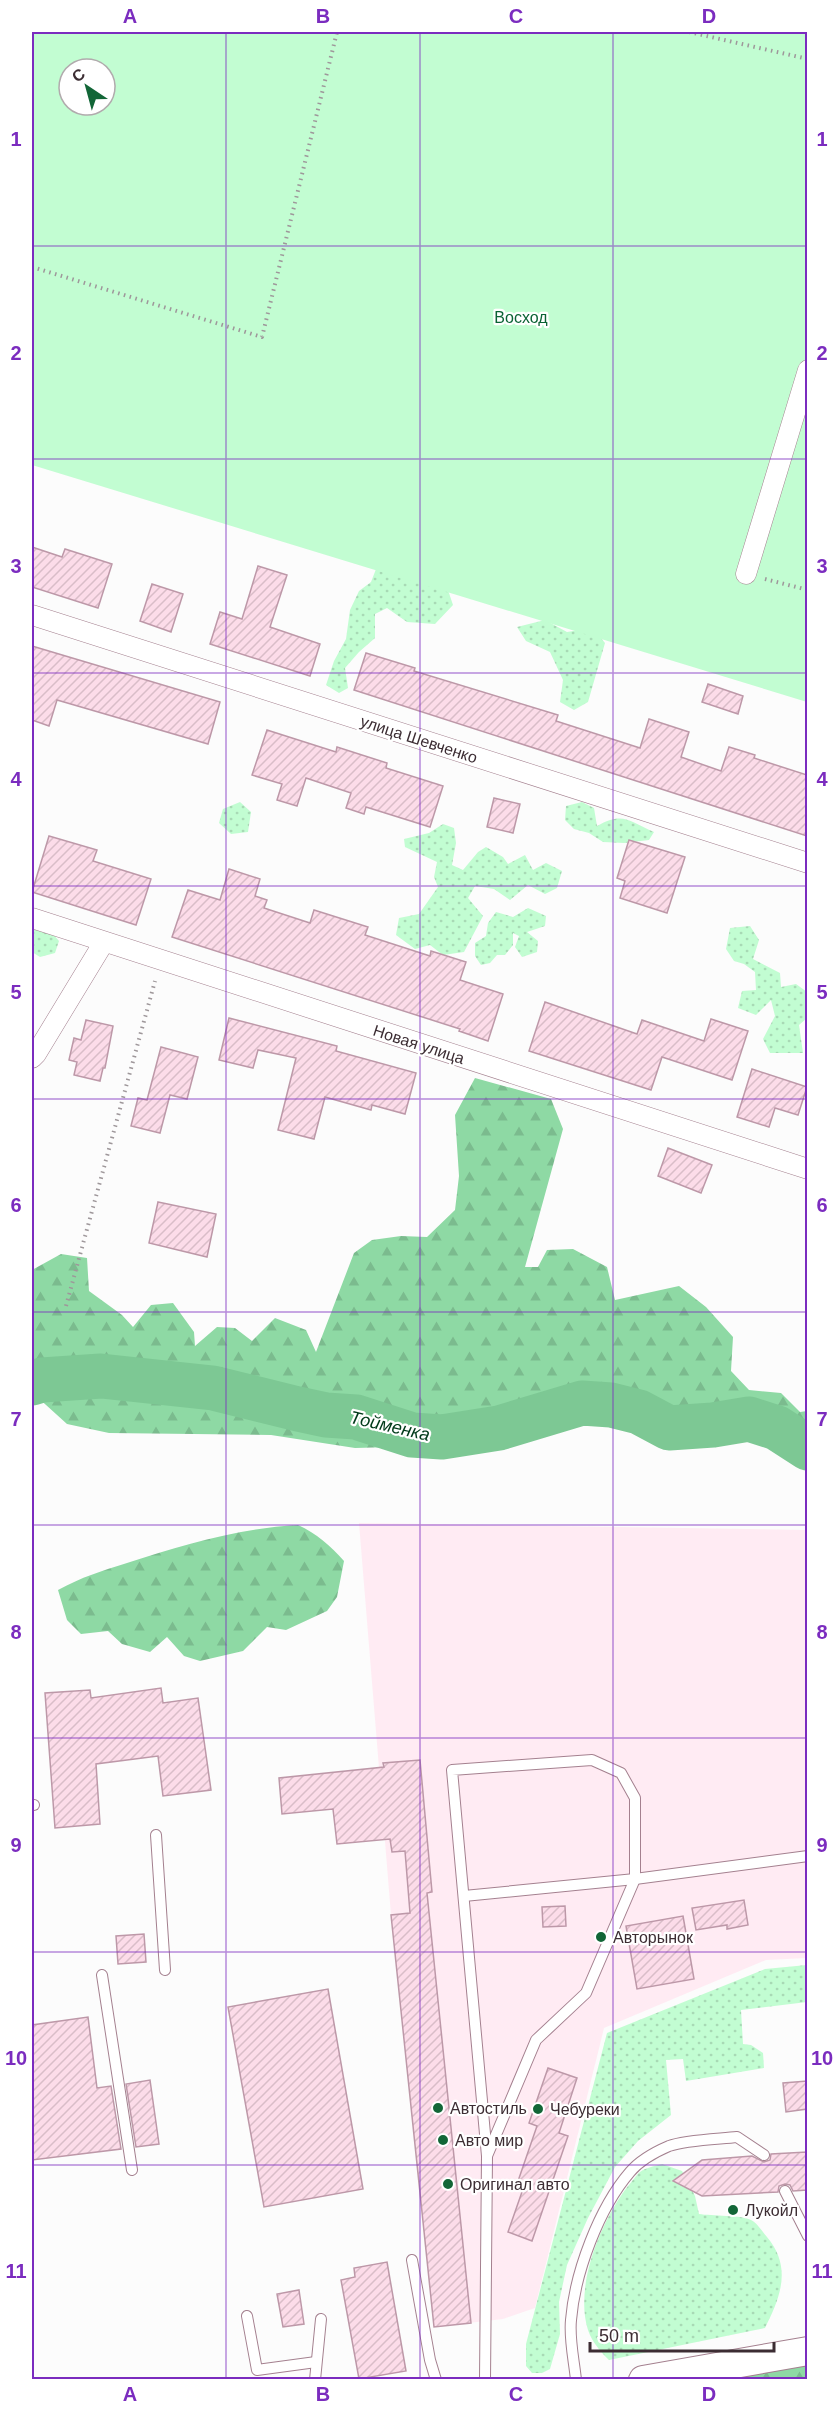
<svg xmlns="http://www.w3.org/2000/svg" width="839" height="2411" font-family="Arial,sans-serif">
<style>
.built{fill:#ffebf3}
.grass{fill:url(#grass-dots)}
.forest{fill:url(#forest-firs)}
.garden{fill:#c2fdd2;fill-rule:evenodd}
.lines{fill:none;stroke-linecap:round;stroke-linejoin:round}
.river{stroke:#7dc894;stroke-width:45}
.building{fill:url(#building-hatch);stroke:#bd98a8;stroke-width:1.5}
.lane-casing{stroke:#a4808f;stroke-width:12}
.street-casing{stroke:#a4808f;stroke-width:21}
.secondary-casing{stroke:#a4808f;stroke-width:30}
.path{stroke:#9e979a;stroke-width:4;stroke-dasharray:1.5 4.5;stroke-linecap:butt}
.lane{stroke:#fff;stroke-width:10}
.street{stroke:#fff;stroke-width:20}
.secondary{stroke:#fff;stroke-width:28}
.grid{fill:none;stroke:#7b2cbf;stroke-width:1.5;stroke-opacity:0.55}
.poi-dot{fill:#126637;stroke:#fff;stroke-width:2}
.labels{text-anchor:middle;stroke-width:4.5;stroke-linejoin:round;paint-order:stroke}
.park-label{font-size:16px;fill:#0a6334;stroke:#fff}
.street-label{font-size:16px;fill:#3c2d33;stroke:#fff}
.poi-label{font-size:16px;fill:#3c2d33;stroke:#fff;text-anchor:start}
.water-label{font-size:18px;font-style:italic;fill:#003a1a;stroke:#fff}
.neatline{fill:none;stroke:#7b2cbf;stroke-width:2}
.grid-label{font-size:20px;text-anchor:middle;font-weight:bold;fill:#7b2cbf}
</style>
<defs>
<pattern id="grass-dots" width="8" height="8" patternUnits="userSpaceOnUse" patternTransform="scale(1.5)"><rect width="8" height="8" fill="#c2fdd2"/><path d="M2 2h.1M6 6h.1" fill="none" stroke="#a8d9b5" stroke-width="1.8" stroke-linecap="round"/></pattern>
<pattern id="forest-firs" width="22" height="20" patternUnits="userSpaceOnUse" patternTransform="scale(1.5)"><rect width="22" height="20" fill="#8ed9a4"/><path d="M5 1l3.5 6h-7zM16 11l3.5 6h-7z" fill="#7bbb8e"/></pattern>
<pattern id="building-hatch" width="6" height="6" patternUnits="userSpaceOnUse" patternTransform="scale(1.5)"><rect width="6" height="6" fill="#fcdce9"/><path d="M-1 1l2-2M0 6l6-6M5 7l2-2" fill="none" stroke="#d9bdc8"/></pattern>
</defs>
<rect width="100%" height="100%" fill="#fcfcfc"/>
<polygon class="built" points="359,1523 807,1530 807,1958 766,1960 604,2028 535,2308 503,2319 434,2327 391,1915"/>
<g class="grass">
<polygon points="390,533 446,584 453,605 435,624 407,622 387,608 375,614 375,638 359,652 345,668 348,688 339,693 326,685 334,661 346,639 350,610 359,591 371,582"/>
<polygon points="545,620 567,632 593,628 605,643 588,702 574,710 560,702 563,680 550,652 526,641 517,627"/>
<polygon points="240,802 251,812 248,832 231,834 219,823 223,809"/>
<path d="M582,802l12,6 3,18c26,-15 32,-5 57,6l-5,8 -25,3 -21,-1 -14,-9 -15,-4 -9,-9 1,-14z"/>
<polygon points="443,824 454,828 456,843 452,865 463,870 478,852 486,847 503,857 508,864 525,855 533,870 546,863 562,871 557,888 545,894 528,885 510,900 494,889 475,886 468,898 483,916 464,952 443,955 430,945 415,949 396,935 399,918 419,914 438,887 434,877 437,862 405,847 404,839 429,833"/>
<polygon points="528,908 546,916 545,926 527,932 538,941 537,952 522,957 515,947 519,936 513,933 513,945 505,955 497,955 490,963 481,965 475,956 475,943 486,936 488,923 496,912 513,917"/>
<polygon points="32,926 47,927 59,941 55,953 40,957 32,952"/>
<polygon points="750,926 759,940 753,959 780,973 781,987 796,984 807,992 807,1018 799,1025 803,1053 770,1053 763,1039 775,1016 771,1000 756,1015 738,1008 742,991 756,990 755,972 744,964 734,961 726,949 730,928"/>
<polygon points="807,1965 807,2002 741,2010 743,2044 751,2045 763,2053 764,2068 686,2081 683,2059 666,2060 671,2115 638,2141 615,2167 588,2218 567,2265 559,2302 560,2334 550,2369 542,2373 532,2373 526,2366 526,2344 607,2033 765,1969"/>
<path d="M662,2164l20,7 13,25 4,18c12,2 44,1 52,6 6,3 11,11 16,17 25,30 14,59 -2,91l-156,32c-8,-8 -17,-18 -21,-30 -14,-44 13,-109 40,-144 4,-4 8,-11 12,-14 5,-4 15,-6 22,-8z"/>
</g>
<g class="forest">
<polygon points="475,1078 551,1099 563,1129 525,1267 538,1267 547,1250 573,1249 607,1267 615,1300 679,1286 706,1307 733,1337 731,1371 749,1390 781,1393 800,1412 807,1411 807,1435 778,1428 740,1426 723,1407 691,1416 655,1414 622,1393 453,1414 408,1423 392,1447 355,1448 271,1435 109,1433 67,1424 35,1395 32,1395 32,1270 61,1254 87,1258 89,1291 122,1315 133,1327 151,1305 173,1303 194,1332 195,1346 217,1327 235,1328 252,1341 275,1318 306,1330 316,1352 354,1253 372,1240 401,1236 427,1237 455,1210 459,1176 455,1115"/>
<path d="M298,1525c18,8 33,21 46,36l-7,36 -10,14 -41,19 -19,-3 -24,24 -43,10 -16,-5 -17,-19 -17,15 -28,-8 -14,-13 -27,3 -14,-14 -9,-30c24,-13 43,-19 69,-27 55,-18 113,-35 171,-38z"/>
<polygon points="807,2361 807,2379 720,2380"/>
</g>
<path class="garden" d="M32,32h775v670l-775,-237zM69,69h36v36h-36z"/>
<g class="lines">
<polyline class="river" points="32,1383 42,1380 101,1376 213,1388 298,1409 326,1415 356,1417 412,1435 442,1437 499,1428 582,1403 611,1405 639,1412 669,1428 713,1425 749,1419 777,1428 808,1448"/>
</g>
<g class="building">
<polygon points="32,547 62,557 65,549 112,564 98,608 32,587"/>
<polygon points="258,566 287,575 270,627 320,644 310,676 210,644 220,612 242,619"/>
<polygon points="152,584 183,594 171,632 140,621"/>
<polygon points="32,646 220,702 208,744 57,700 49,726 32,720"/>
<polygon points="366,653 415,668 414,671 558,715 556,721 640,748 649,719 689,732 681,757 721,771 729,747 755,755 754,758 807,775 807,836 354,690"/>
<polygon points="708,684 743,696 738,714 702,702"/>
<polygon points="267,730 336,752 337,747 387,763 386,768 443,786 430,827 366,807 364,814 346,808 351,793 306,778 297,806 277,800 282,784 252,775"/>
<polygon points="494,798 520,804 513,833 487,827"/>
<polygon points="49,836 97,850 93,861 151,879 136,925 32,892"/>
<polygon points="629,840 685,857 667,913 620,898 625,881 617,878"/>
<polygon points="229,869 260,879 255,896 267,900 264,908 310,923 314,910 368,927 365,935 430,956 431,951 466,962 460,980 503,994 488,1041 459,1031 460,1029 172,937 188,890 220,900"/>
<polygon points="545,1002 637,1034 642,1020 704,1041 711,1019 748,1031 732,1080 662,1057 651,1090 529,1051"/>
<polygon points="229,1018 337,1046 336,1051 416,1073 405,1114 372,1105 371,1110 325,1097 314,1139 278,1130 296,1058 258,1050 253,1068 219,1060"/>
<polygon points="86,1020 113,1026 105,1068 103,1068 100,1081 74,1075 77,1062 69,1060 74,1038 81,1040"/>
<polygon points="161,1047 198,1057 187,1099 170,1095 160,1133 131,1126 138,1098 147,1100"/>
<polygon points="752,1069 807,1087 798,1115 775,1108 769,1127 737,1117"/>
<polygon points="668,1148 712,1165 701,1193 658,1176"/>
<polygon points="158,1202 216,1214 207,1257 149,1243"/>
<polygon points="161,1688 163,1703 198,1698 211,1790 163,1796 158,1756 96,1764 100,1824 55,1828 45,1693 90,1690 91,1698"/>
<polygon points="420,1760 432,1892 427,1893 471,2323 434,2327 391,1915 410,1913 405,1851 392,1852 390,1839 337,1844 333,1809 282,1814 279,1778 384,1767 383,1763"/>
<polygon points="744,1900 748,1925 727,1929 727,1925 696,1930 692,1908"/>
<polygon points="565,1906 566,1926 543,1927 542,1907"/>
<polygon points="683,1916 694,1979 637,1989 626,1926"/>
<polygon points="144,1934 146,1962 118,1964 116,1936"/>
<polygon points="328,1989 363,2189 264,2207 228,2007"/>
<polygon points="88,2017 97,2088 111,2086 121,2149 32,2160 32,2025"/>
<polygon points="548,2068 577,2078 559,2133 568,2136 532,2241 508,2232 523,2189 516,2187 537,2126 529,2123"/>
<polygon points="150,2080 159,2144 136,2147 126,2084"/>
<polygon points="807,2081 807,2109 786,2112 783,2083"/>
<polygon points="807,2152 807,2190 793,2191 790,2185 785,2184 779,2186 778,2192 702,2196 673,2181 702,2160 752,2156 764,2162 770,2160 771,2154"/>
<polygon points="387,2262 406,2371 359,2379 341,2280 355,2277 354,2268"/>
<polygon points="299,2290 304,2324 283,2327 277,2294"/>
</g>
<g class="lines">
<g class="lane-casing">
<g id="lane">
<polyline points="32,1805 34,1805"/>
<polyline points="156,1835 165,1970"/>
<polyline points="464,1896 635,1879 808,1856"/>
<polyline points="102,1975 132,2170"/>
<polyline points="785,2191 808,2236"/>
<polyline points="412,2260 430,2360 436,2380"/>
<polyline points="247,2316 257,2370 316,2362"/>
<polyline points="315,2380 321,2319"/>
<polyline points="485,2380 487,2156 452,1770 592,1760 621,1773 635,1798 635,1879 586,1993 536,2040 487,2156"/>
<path d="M576,2380c-2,-20 -7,-41 -5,-60 4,-48 28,-112 59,-148 10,-12 25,-20 39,-26 16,-6 50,-7 68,-9l27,18"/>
</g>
</g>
<g class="street-casing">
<g id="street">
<polyline points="746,574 808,370"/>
<polyline points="32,615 808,863"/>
<polyline points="32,918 808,1169"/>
<polyline points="32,1058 36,1054 104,942"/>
</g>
</g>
<g class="secondary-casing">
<polyline id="secondary" points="643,2380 808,2351"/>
</g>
<g class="path">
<polyline points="689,32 808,59"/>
<polyline points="32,267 262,337 337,32"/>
<polyline points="765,579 808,590"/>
<polyline points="66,1306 155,981"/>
</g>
<use href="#lane" class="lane"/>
<use href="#street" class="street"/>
<use href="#secondary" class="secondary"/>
</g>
<path class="grid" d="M226,32v2348M420,32v2348M613,32v2348M32,246h776M32,459h776M32,673h776M32,886h776M32,1099h776M32,1312h776M32,1525h776M32,1738h776M32,1952h776M32,2165h776"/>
<g class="poi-dot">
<circle cx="601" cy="1937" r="6"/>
<circle cx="438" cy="2108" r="6"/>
<circle cx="538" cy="2109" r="6"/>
<circle cx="443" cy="2140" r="6"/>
<circle cx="448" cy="2184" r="6"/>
<circle cx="733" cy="2210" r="6"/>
</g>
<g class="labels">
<g class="park-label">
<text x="521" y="323">Восход</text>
</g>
<g class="street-label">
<text transform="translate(419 739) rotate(18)" y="6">улица Шевченко</text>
<text transform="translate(419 1044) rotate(18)" y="6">Новая улица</text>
</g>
<g class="poi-label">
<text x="613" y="1943">Авторынок</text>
<text x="450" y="2114">Автостиль</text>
<text x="550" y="2115">Чебуреки</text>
<text x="455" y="2146">Авто мир</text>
<text x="460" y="2190">Оригинал авто</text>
<text x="745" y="2216">Лукойл</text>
</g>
<g class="water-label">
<text transform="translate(390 1426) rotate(13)" y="6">Тойменка</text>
</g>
</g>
<rect width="839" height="2411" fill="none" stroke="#ffffff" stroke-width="66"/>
<g transform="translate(87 87) rotate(324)"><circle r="28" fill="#ffffff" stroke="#b1abad" stroke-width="1.5"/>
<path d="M0-4.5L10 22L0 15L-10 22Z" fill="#126637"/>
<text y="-9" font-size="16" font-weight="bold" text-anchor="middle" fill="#3c2d33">С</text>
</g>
<path d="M590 2342v9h184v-9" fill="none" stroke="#3c2d33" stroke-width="3"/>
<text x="599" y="2342" font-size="18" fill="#3c2d33" stroke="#ffffff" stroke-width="4.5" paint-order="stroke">50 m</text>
<rect x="33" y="33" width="773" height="2345" class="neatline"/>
<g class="grid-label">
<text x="130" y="23">A</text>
<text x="323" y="23">B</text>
<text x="516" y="23">C</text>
<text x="709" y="23">D</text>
<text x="16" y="146">1</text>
<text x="822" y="146">1</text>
<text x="16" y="360">2</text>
<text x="822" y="360">2</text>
<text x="16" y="573">3</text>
<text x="822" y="573">3</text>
<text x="16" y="786">4</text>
<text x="822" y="786">4</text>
<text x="16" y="999">5</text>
<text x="822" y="999">5</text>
<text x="16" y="1212">6</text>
<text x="822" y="1212">6</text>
<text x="16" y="1426">7</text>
<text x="822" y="1426">7</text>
<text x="16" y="1639">8</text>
<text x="822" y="1639">8</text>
<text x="16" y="1852">9</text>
<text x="822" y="1852">9</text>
<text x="16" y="2065">10</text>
<text x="822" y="2065">10</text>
<text x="16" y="2278">11</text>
<text x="822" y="2278">11</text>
<text x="130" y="2401">A</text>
<text x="323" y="2401">B</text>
<text x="516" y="2401">C</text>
<text x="709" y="2401">D</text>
</g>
</svg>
